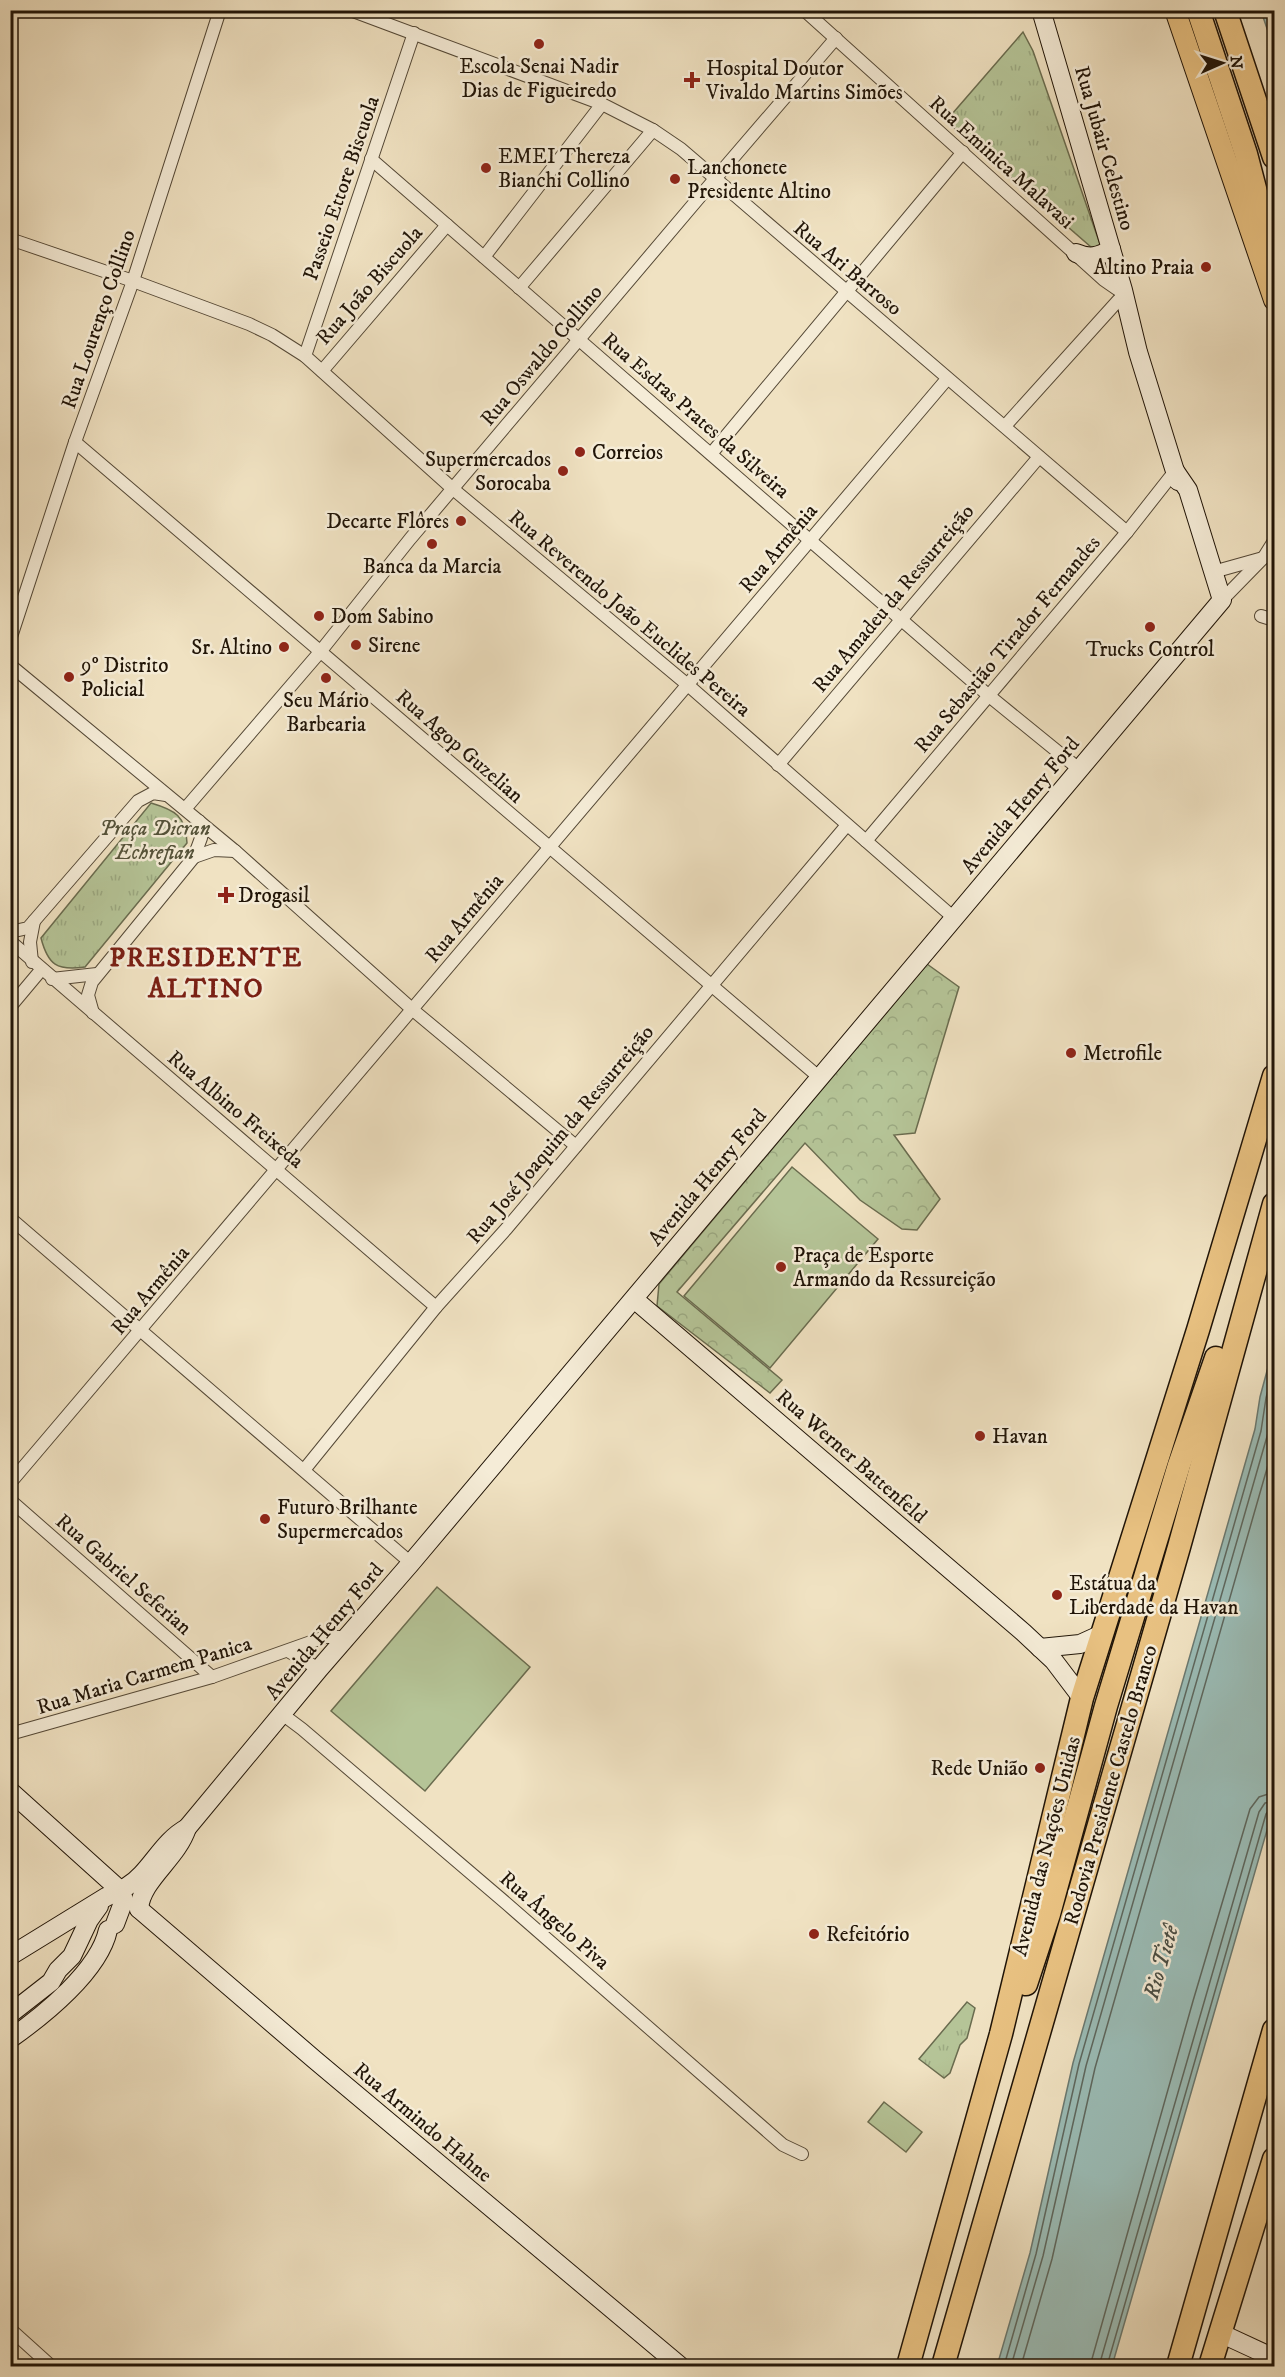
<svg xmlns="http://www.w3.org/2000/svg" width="1285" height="2377" font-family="'IM FELL DW Pica',serif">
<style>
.grass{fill:url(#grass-tufts);stroke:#6a6c4f;stroke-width:1.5}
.forest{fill:url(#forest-crowns);stroke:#6a6c4f;stroke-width:1.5}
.pitch{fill:#b5c497;stroke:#6a6c4f;stroke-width:1.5}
.water{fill:#9bbdb7;stroke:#6a7971;stroke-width:1.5}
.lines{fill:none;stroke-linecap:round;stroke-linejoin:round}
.shore{stroke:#5e685f;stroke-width:1.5}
.street-casing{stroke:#544836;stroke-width:14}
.secondary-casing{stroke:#201407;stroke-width:20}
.primary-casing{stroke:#201407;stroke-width:22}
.highway-casing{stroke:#201407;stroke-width:25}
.street{stroke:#f5ecd7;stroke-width:12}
.secondary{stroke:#f5ecd7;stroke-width:18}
.primary{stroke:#e8c181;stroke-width:20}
.highway{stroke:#e8c181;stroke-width:22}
.poi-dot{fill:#8f2418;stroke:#f5ecd7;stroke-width:2}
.labels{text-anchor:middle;stroke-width:5;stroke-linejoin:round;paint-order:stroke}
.poi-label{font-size:21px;fill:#201407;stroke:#f5ecd7;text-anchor:start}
.street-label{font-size:21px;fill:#201407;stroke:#f5ecd7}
.park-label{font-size:21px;font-style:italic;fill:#545239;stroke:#f5ecd7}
.water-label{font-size:22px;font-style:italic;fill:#4b4f45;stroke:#f5ecd7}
.district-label{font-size:27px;font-weight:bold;letter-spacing:1.5px;fill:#7a1f14;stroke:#f5ecd7}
</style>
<defs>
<pattern id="grass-tufts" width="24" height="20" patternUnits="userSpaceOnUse" patternTransform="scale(1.5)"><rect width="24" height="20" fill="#b5c497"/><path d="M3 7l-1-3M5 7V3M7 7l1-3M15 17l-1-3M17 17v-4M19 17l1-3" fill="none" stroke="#9ba881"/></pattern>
<pattern id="forest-crowns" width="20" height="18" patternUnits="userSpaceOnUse" patternTransform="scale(1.5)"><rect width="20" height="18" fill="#b5c497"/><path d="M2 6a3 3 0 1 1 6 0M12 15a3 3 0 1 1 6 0" fill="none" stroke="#9ba881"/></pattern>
</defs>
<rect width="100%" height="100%" fill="#f0e2c2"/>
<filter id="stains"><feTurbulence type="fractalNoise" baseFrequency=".00333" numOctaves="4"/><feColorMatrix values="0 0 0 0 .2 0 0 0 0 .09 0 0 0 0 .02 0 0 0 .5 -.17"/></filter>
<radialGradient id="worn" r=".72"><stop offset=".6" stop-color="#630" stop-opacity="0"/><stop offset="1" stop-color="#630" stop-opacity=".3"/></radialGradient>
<g class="grass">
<polygon points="1023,32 1033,51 1101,247 1091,247 946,121"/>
<path d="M151,803c24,7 35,13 36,40l-102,124c-28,4 -37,-2 -44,-29z"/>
<polygon points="967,2002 975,2008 967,2038 960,2045 950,2073 944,2078 919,2059"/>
</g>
<polygon class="forest" points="927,964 959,987 915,1133 894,1135 940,1199 917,1230 902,1229 860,1200 805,1143 677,1292 782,1380 770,1393 657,1306 659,1284"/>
<g class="pitch">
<polygon points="792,1167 878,1239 770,1368 684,1296"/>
<polygon points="437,1587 530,1667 425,1791 331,1711"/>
<polygon points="884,2102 922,2132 906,2152 868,2122"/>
</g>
<g class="water">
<polygon points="1261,11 1274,11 1274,49"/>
<polygon points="1274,1345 1274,1806 1112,2366 997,2366 1030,2253 1073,2063 1255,1429 1260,1397"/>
</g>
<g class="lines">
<g class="shore">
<polyline points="1004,2366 1036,2254 1079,2064 1261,1431 1266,1398 1274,1367"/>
<polyline points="1011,2366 1043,2256 1086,2066 1268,1433 1274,1395"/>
<polyline points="1021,2366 1052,2259 1095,2068 1274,1444"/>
<polyline points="1090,2366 1193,2001 1250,1809 1259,1797 1274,1792"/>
<polyline points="1099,2366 1259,1812 1265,1803 1274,1801"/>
<polyline points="1107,2366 1266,1814 1269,1810 1274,1809"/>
</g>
<g class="street-casing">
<g id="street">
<polyline points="350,10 602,104 653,130 681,149 1127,532"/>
<polyline points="804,10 1104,280 1117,289 1123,290"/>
<polyline points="371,159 988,695 1079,769"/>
<polyline points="10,239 133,281 249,324 272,335 305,356 453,489 689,686 954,918"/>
<polyline points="484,257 602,104"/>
<polyline points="519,288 653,130"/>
<polyline points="305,356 414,33"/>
<polyline points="322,371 447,225"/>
<polyline points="1005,426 1124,294"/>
<polyline points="75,442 820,1078"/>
<polyline points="711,454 963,152"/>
<polyline points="1213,572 1263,558"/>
<polyline points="1222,600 1264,557 1274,541"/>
<polyline points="1261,616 1274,620"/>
<polyline points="10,640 75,442 133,281 220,10"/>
<polyline points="10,665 235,851 413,1010 576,1146"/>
<polyline points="778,765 1039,457"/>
<polyline points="185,809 320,652 410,539 714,180 836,38"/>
<polyline points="866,841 1127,532 1175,471"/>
<polyline points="194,857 214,850 235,851"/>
<polyline points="10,932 28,928 34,921 138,801 153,793 166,795"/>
<polyline points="10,941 436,1307"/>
<polyline points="32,962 30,942 34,921"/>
<polyline points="52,979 97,974"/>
<polyline points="10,1007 41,970"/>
<polyline points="93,1013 88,995 92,982 194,857 201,838 199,821"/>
<polyline points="10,1218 411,1563"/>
<polyline points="304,1470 436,1307 507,1228 847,825"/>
<polyline points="10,1483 947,379"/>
<polyline points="10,1500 212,1677"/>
<polyline points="288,1651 319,1669"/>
<polyline points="282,1714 302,1729 507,1904 783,2145 802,2154"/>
<polyline points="10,1734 212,1677 325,1637 347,1637"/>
<polyline points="10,2329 51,2366"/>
</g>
</g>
<g class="secondary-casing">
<g id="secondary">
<polyline points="1041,10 1123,290 1138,352 1178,481"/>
<path d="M1076,253c14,6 22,4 35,-4"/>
<polyline points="634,1299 1023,1632 1054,1661 1082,1698"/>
<polyline points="1040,1648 1080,1644 1102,1634"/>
<polyline points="10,1791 121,1891 124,1900 115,1924"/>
<polyline points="187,1828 319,1669 411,1563 1222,600 1188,490 1175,471"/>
<polyline points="139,1909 315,2060 680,2366"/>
<path d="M10,1956l96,-59c13,-5 26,-12 36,-23 15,-16 25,-35 45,-46 -10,31 -46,52 -48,81"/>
<polyline points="10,2014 51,1982 58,1970 72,1956 89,1920 99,1906"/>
<path d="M10,2039c34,-24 89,-68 98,-109"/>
<polyline points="1220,2333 1274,2358"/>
</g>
</g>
<g class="primary-casing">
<polyline id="primary" points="1175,10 1274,300"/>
</g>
<g class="highway-casing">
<g id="highway">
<polyline points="1198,10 1246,154 1274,261"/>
<polyline points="1225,10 1274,157"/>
<polyline points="1026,1984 1049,1914 1106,1706 1179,1465 1216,1358"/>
<polyline points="908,2366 1001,2034 1082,1698 1198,1330 1274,1076"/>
<polyline points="943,2366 1179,1547 1274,1204"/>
<polyline points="1178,2366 1274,2030"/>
<polyline points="1210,2366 1274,2159"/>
</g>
</g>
<use href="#street" class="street"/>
<use href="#secondary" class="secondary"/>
<use href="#primary" class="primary"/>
<use href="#highway" class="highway"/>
</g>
<g class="poi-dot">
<circle cx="539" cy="44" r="6"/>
<path d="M689 71h6v6h6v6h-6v6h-6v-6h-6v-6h6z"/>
<circle cx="486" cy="168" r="6"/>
<circle cx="675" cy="179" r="6"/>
<circle cx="1206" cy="267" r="6"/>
<circle cx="580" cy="452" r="6"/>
<circle cx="563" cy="471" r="6"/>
<circle cx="461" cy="521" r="6"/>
<circle cx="432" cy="544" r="6"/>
<circle cx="319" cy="616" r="6"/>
<circle cx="1150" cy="627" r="6"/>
<circle cx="356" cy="645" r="6"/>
<circle cx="284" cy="647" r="6"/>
<circle cx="69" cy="677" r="6"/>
<circle cx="326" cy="678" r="6"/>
<path d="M223 886h6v6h6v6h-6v6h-6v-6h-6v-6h6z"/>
<circle cx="1071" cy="1053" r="6"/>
<circle cx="781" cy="1267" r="6"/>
<circle cx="980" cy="1436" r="6"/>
<circle cx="265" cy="1519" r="6"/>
<circle cx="1057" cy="1595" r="6"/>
<circle cx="1040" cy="1768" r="6"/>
<circle cx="814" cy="1934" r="6"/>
</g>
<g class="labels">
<g class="poi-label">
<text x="539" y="73" text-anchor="middle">Escola Senai Nadir<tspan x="539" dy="24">Dias de Figueiredo</tspan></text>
<text x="706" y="75">Hospital Doutor<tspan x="706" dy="24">Vivaldo Martins Simões</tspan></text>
<text x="498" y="163">EMEI Thereza<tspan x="498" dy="24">Bianchi Collino</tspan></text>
<text x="687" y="174">Lanchonete<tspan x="687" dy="24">Presidente Altino</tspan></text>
<text x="1194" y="274" text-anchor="end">Altino Praia</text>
<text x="592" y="459">Correios</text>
<text x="551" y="466" text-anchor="end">Supermercados<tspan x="551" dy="24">Sorocaba</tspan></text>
<text x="449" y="528" text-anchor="end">Decarte Flôres</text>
<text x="432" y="573" text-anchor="middle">Banca da Marcia</text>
<text x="331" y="623">Dom Sabino</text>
<text x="368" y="652">Sirene</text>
<text x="272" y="654" text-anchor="end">Sr. Altino</text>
<text x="1150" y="656" text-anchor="middle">Trucks Control</text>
<text x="81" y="672">9º Distrito<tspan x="81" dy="24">Policial</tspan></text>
<text x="326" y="707" text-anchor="middle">Seu Mário<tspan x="326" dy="24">Barbearia</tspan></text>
<text x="238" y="902">Drogasil</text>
<text x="1083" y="1060">Metrofile</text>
<text x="793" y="1262">Praça de Esporte<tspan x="793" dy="24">Armando da Ressureição</tspan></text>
<text x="992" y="1443">Havan</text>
<text x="277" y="1514">Futuro Brilhante<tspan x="277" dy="24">Supermercados</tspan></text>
<text x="1069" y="1590">Estátua da<tspan x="1069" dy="24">Liberdade da Havan</tspan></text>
<text x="1028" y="1775" text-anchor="end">Rede União</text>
<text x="826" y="1941">Refeitório</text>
</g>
<g class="street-label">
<text transform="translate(1105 148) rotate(74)" y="7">Rua Jubair Celestino</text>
<text transform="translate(1002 162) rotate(42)" y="7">Rua Eminica Malavasi</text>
<text transform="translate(341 188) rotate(-71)" y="7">Passeio Ettore Biscuola</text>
<text transform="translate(848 268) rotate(40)" y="7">Rua Ari Barroso</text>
<text transform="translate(369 285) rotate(-49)" y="7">Rua João Biscuola</text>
<text transform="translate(98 319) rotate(-71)" y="7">Rua Lourenço Collino</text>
<text transform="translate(541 355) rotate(-50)" y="7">Rua Oswaldo Collino</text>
<text transform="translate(696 415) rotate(41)" y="7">Rua Esdras Prates da Silveira</text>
<text transform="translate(778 548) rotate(-50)" y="7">Rua Armênia</text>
<text transform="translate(893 598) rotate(-50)" y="7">Rua Amadeu da Ressurreição</text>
<text transform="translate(630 613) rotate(40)" y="7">Rua Reverendo João Euclides Pereira</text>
<text transform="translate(1007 644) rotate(-50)" y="7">Rua Sebastião Tirador Fernandes</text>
<text transform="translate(460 746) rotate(41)" y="7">Rua Agop Guzelian</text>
<text transform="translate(1020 805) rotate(-50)" y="7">Avenida Henry Ford</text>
<text transform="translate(464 918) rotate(-50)" y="7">Rua Armênia</text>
<text transform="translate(236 1109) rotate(40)" y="7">Rua Albino Freixeda</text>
<text transform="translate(560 1134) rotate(-50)" y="7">Rua José Joaquim da Ressurreição</text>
<text transform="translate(707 1177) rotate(-50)" y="7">Avenida Henry Ford</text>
<text transform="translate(150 1290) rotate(-50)" y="7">Rua Armênia</text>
<text transform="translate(852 1456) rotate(41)" y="7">Rua Werner Battenfeld</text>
<text transform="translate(124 1574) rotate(41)" y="7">Rua Gabriel Seferian</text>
<text transform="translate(324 1631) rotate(-50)" y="7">Avenida Henry Ford</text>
<text transform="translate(144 1675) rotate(-17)" y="7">Rua Maria Carmem Panica</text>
<text transform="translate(1110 1785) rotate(-74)" y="7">Rodovia Presidente Castelo Branco</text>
<text transform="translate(1046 1846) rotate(-76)" y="7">Avenida das Nações Unidas</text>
<text transform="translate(555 1920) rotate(41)" y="7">Rua Ângelo Piva</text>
<text transform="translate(423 2122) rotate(40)" y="7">Rua Armindo Hahne</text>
</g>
<g class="park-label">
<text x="155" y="835">Praça Dicran<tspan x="155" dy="24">Echrefian</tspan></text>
</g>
<g class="water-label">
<text transform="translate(1160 1962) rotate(-74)" y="8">Rio Tietê</text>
</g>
<g class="district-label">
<text x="206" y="966">PRESIDENTE<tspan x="206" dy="31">ALTINO</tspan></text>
</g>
</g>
<rect width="1285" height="2377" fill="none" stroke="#f0e2c2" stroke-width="36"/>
<rect x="12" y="12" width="1261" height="2353" fill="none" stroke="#201407" stroke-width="3"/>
<rect x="18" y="18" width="1249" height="2341" fill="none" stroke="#201407" stroke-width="1.5"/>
<g transform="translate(1222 63) rotate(87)" stroke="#f5ecd7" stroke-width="4.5" paint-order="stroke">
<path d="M0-4.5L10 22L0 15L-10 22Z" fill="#201407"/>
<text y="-9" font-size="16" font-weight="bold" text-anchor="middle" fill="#201407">N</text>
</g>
<rect width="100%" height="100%" filter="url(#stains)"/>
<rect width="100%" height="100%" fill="url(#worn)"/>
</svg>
